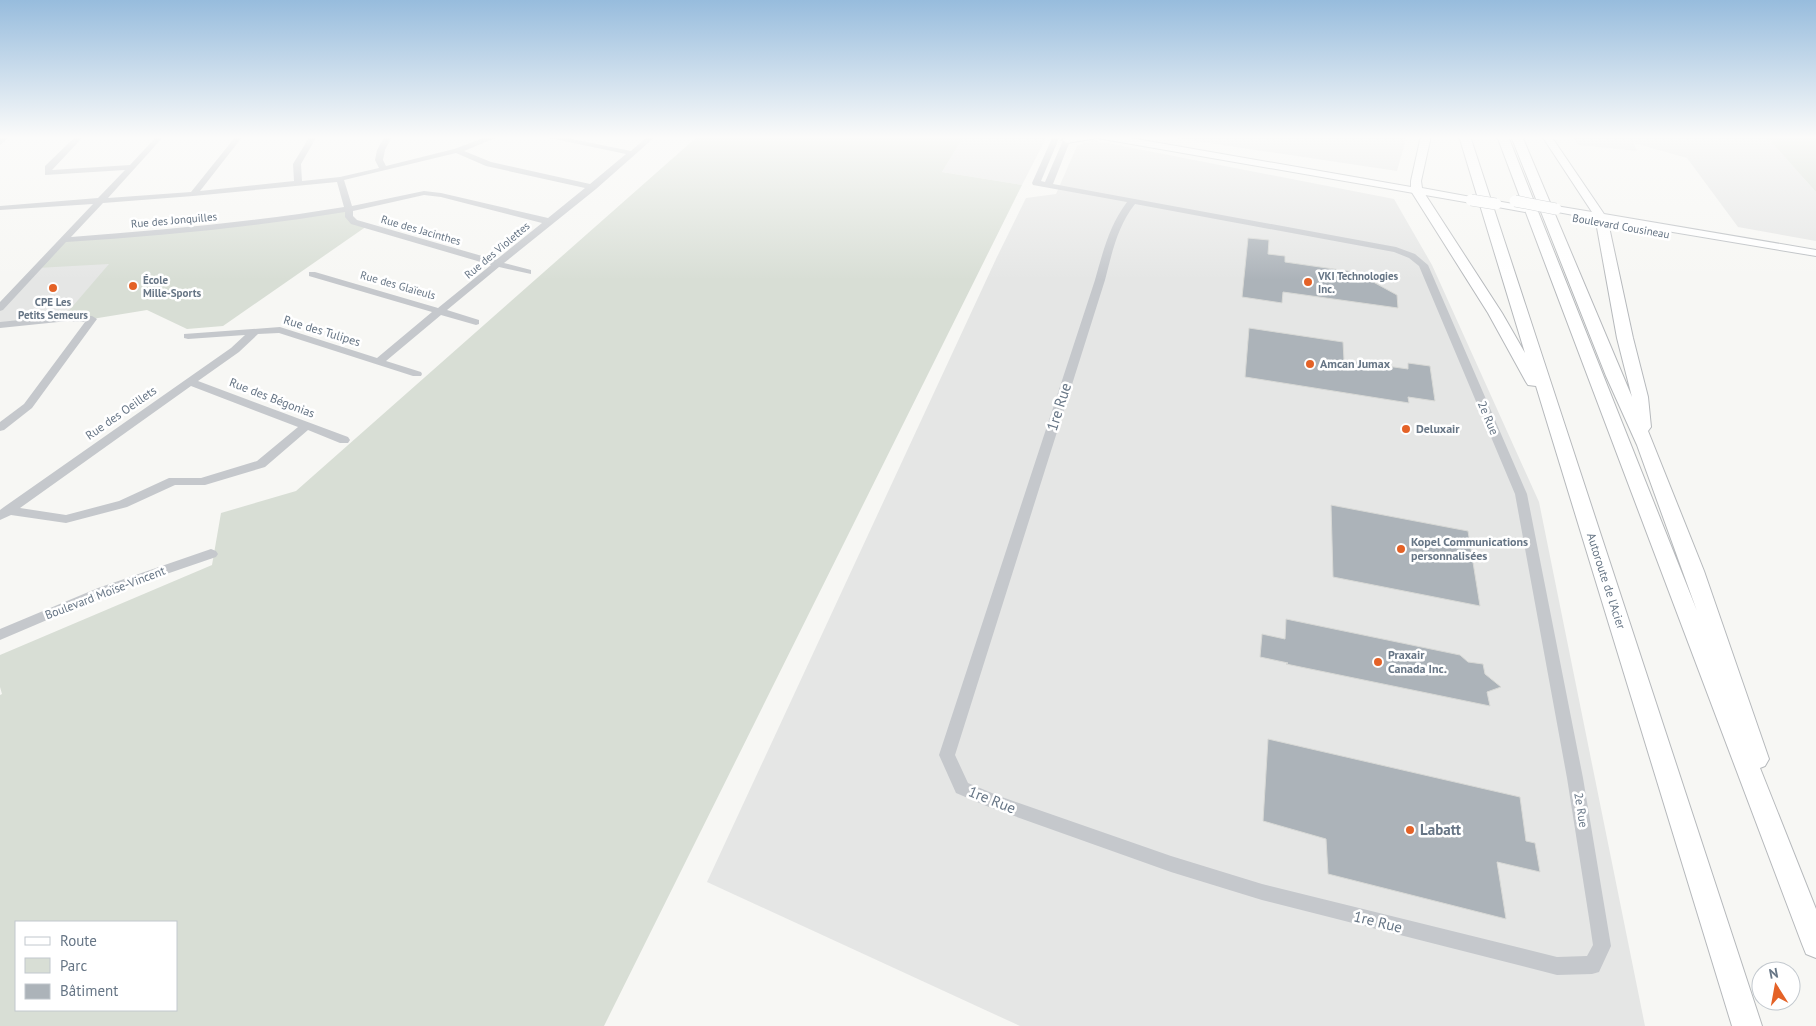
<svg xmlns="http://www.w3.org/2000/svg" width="1816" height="1026" font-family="'PT Sans',sans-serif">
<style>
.built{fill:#e5e6e5}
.green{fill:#d8ded5;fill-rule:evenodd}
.building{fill:#acb3b9;stroke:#d8d9d6}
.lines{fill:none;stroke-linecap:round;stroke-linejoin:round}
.major-casing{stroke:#b6babe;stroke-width:2}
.highway-casing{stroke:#b6b9bc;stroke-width:2}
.minor{fill:#c5c8cc;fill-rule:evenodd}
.major{fill:#fff;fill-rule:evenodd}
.highway{fill:#fff;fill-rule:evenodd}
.major-bridge-casing{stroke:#b6babe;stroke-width:12;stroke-linecap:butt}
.major-bridge{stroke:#fff;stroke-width:11}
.poi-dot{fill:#e46227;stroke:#fff;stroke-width:2}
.labels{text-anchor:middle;stroke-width:5;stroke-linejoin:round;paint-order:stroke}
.far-street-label{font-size:11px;fill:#667585;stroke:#fff}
.far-poi-label{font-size:11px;font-weight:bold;fill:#667585;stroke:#fff;text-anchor:start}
.street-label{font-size:12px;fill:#667585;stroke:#fff}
.poi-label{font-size:12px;font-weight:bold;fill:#667585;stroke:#fff;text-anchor:start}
.near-street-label{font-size:15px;fill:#667585;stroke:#fff}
.near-poi-label{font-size:15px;font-weight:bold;fill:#667585;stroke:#fff;text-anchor:start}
</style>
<rect width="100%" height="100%" fill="#f7f7f4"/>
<g class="built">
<polygon points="964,136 1047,136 1022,185 942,172"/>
<polygon points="1162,136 1407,136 1397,171"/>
<polygon points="1573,136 1766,136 1816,192 1816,241 1738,227 1687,158 1634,143 1637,151 1578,145"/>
<polygon points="1092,140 1394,199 1432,265 1539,502 1645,1026 1020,1026 707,882 996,259 1026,198 1056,194 1077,146"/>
<polygon points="180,233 68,318 0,325 0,308 37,268"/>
</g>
<g class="green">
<path d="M698,136h266l-22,36 80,13 -418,841h-604v-331l2,-1 -2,-7v-32l212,-90 9,-52 75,-22zM16,922h160v88h-160z"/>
<polygon points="1766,136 1816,136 1816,192"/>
<polygon points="1124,138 1366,178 1404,186"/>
<polygon points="349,209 349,217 367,226 223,326 187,329 147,310 92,319 68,318 66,314 109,264 37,268 64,240 176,232"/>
</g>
<g class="building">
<polygon points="1248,238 1269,240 1268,254 1285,256 1285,262 1355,272 1397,295 1398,308 1283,292 1282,303 1242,297"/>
<polygon points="1249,328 1343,342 1344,360 1408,369 1408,363 1430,366 1435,401 1408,397 1409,403 1245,377"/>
<polygon points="1331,505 1468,531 1480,606 1333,577"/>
<polygon points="1286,619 1460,655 1468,662 1483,664 1485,674 1501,687 1487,692 1490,706 1286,664 1288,663 1260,657 1262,634 1285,639"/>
<polygon points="1268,739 1520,797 1526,841 1535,843 1540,872 1497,862 1506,919 1328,874 1326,839 1263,821"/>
</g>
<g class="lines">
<g class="major-casing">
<g id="major">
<polygon points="1072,136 1119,136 1411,187 1411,181 1421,136 1431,136 1421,181 1422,188 1471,197 1476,200 1471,203 1097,138 1067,143 1062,140"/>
<polygon points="1542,136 1551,136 1604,214 1816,250 1816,256 1607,221 1606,224 1598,224 1595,219 1552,211 1551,209 1556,206 1592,212"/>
<polygon points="1496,201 1525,206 1530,209 1525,212 1492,206 1491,204"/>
</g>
</g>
<g class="highway-casing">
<g id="highway">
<polygon points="1459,136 1470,136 1762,1026 1732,1026 1536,386 1528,385 1526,382 1488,313 1411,191 1417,187 1421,188 1502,313 1525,353"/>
<polygon points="1497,136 1508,136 1697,611 1637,445 1606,376 1511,136 1522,136 1632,397 1617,338 1596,222 1602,218 1608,222 1633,338 1648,397 1651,427 1648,431 1704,571 1769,759 1765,766 1760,768 1816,909 1816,958 1806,954 1802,944"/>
</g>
</g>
<g class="minor">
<polygon points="3,136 11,136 0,145 0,139"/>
<path d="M76,136h8l-32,34 78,-5 27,-29h7l-56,62 83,-6 45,-56h7l-43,55 94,-10 -1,-17 17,-28h7l-16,28 1,17 38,-4 39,-9 -4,-8 2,-10 8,-14h7l-7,14 -2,10 3,6 68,-17 35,-13h11l-36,15 27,11 99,22 36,-30 -86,-18h17l74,15 17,-15h8l-60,53 -92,74 27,7v4l-32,-7 -52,43 32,10v4l-3,1 -35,-10 -55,46 35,11 1,2 -1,2h-8l-134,-43 -21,1 -19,18 -41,29 150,56 2,3 -2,3h-8l-32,-13 -43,37 -60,18h-30l-48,22 -61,16 -55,-8 -11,5v-10l4,-3 227,-159 14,-13 -57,4 -4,-1v-4l96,-7 97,31 55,-46 -123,-36v-4h6l123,36 53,-43 -140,-41 -6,-7v-5c-93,15 -185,24 -279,30l-63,68 -3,1v-9l93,-98 -93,6v-4l98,-8 27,-28 -80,5v-9zM456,153l30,13 99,22 -37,30 -107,-25 -17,-2 -72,15 -8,-26zM337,182l7,25c-90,15 -181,23 -273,30l32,-34 90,-7zM424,195l17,2 101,26 -46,37 -139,-40 -4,-4v-5zM191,386l107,41 -41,34 -56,17h-32l-50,23 -53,14 -46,-7z"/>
<path d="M1053,136h7l-19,45 4,1 20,-46h7l-19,48 343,63 19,7 13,11 99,229 56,284 28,168 -12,26 -7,2 -35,1 -295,-75 -91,-28 -182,-65 -33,-14 -17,-38 156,-475c8,-28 14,-54 32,-78l-94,-17 -1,-2zM1135,204l259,48 15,6 10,8 96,228 52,284 22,140 4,27 -6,11 -30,1 -295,-73 -91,-28 -172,-60 -31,-13 -13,-28 150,-475c7,-27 12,-53 30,-76z"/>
<polygon points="68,315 92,316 97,319 32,408 4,430 0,431 0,422 24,404 85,322 68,321 0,328 0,322"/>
<polygon points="211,549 216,551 218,554 216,557 108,594 0,640 0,629 98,588"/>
</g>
<use href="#major" class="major"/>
<use href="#highway" class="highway"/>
<g class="major-bridge-casing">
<g id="major-bridge">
<polyline points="1471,200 1496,204"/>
<polyline points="1515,201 1556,209"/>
</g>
</g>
<use href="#major-bridge" class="major-bridge"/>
</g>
<linearGradient id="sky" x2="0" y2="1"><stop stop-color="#97bcdd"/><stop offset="0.49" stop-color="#fbfbfa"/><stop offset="1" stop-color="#fbfbfa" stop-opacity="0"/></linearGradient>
<rect width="1816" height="280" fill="url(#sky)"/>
<g class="poi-dot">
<circle cx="1308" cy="282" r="5"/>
<circle cx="133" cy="286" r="5"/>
<circle cx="53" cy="288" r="5"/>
<circle cx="1310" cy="364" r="5"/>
<circle cx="1406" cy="429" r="5"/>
<circle cx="1401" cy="549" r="5"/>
<circle cx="1378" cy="662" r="5"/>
<circle cx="1410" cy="830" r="5"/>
</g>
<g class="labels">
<g class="far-street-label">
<text transform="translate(174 220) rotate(-5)" y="4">Rue des Jonquilles</text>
<text transform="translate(1621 226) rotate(10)" y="4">Boulevard Cousineau</text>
<text transform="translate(421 230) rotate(16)" y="4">Rue des Jacinthes</text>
<text transform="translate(497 250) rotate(-40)" y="4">Rue des Violettes</text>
<text transform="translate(398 285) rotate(16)" y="4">Rue des Glaïeuls</text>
</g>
<g class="far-poi-label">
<text x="1318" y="280">VKI Technologies<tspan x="1318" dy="13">Inc.</tspan></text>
<text x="143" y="284">École<tspan x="143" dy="13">Mille-Sports</tspan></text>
<text x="53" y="306" text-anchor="middle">CPE Les<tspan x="53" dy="13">Petits Semeurs</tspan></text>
</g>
<g class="street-label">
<text transform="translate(322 331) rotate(17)" y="4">Rue des Tulipes</text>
<text transform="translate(272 398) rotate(21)" y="4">Rue des Bégonias</text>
<text transform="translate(121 413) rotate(-35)" y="4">Rue des Oeillets</text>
<text transform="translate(1488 418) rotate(67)" y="4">2e Rue</text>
<text transform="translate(1606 581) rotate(72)" y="4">Autoroute de l'Acier</text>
<text transform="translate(105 593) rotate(-21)" y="4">Boulevard Moïse-Vincent</text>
<text transform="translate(1581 810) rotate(81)" y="4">2e Rue</text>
</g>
<g class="poi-label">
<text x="1320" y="368">Amcan Jumax</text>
<text x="1416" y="433">Deluxair</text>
<text x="1411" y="546">Kopel Communications<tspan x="1411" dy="14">personnalisées</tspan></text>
<text x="1388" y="659">Praxair<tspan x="1388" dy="14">Canada Inc.</tspan></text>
</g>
<g class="near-street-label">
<text transform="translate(1059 407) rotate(-72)" y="5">1re Rue</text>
<text transform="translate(992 800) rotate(22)" y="5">1re Rue</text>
<text transform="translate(1378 922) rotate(14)" y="5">1re Rue</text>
</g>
<g class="near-poi-label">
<text x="1420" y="835">Labatt</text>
</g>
</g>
<rect x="15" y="921" width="162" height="90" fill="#ffffff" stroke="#c2c8ce"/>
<rect x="25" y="937" width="25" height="8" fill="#ffffff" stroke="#c2c8ce"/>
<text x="60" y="946" font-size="15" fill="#667585">Route</text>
<rect x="25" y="958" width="25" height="15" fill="#d8ded5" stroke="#c2c8ce"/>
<text x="60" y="971" font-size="15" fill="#667585">Parc</text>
<rect x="25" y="984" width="25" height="15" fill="#acb3b9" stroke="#c2c8ce"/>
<text x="60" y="996" font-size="15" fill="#667585">Bâtiment</text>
<g transform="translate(1776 986) rotate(349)"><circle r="24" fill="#ffffff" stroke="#c2c8ce"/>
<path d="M0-4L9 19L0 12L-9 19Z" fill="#e46227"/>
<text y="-8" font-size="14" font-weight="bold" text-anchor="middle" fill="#667585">N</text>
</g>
</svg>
